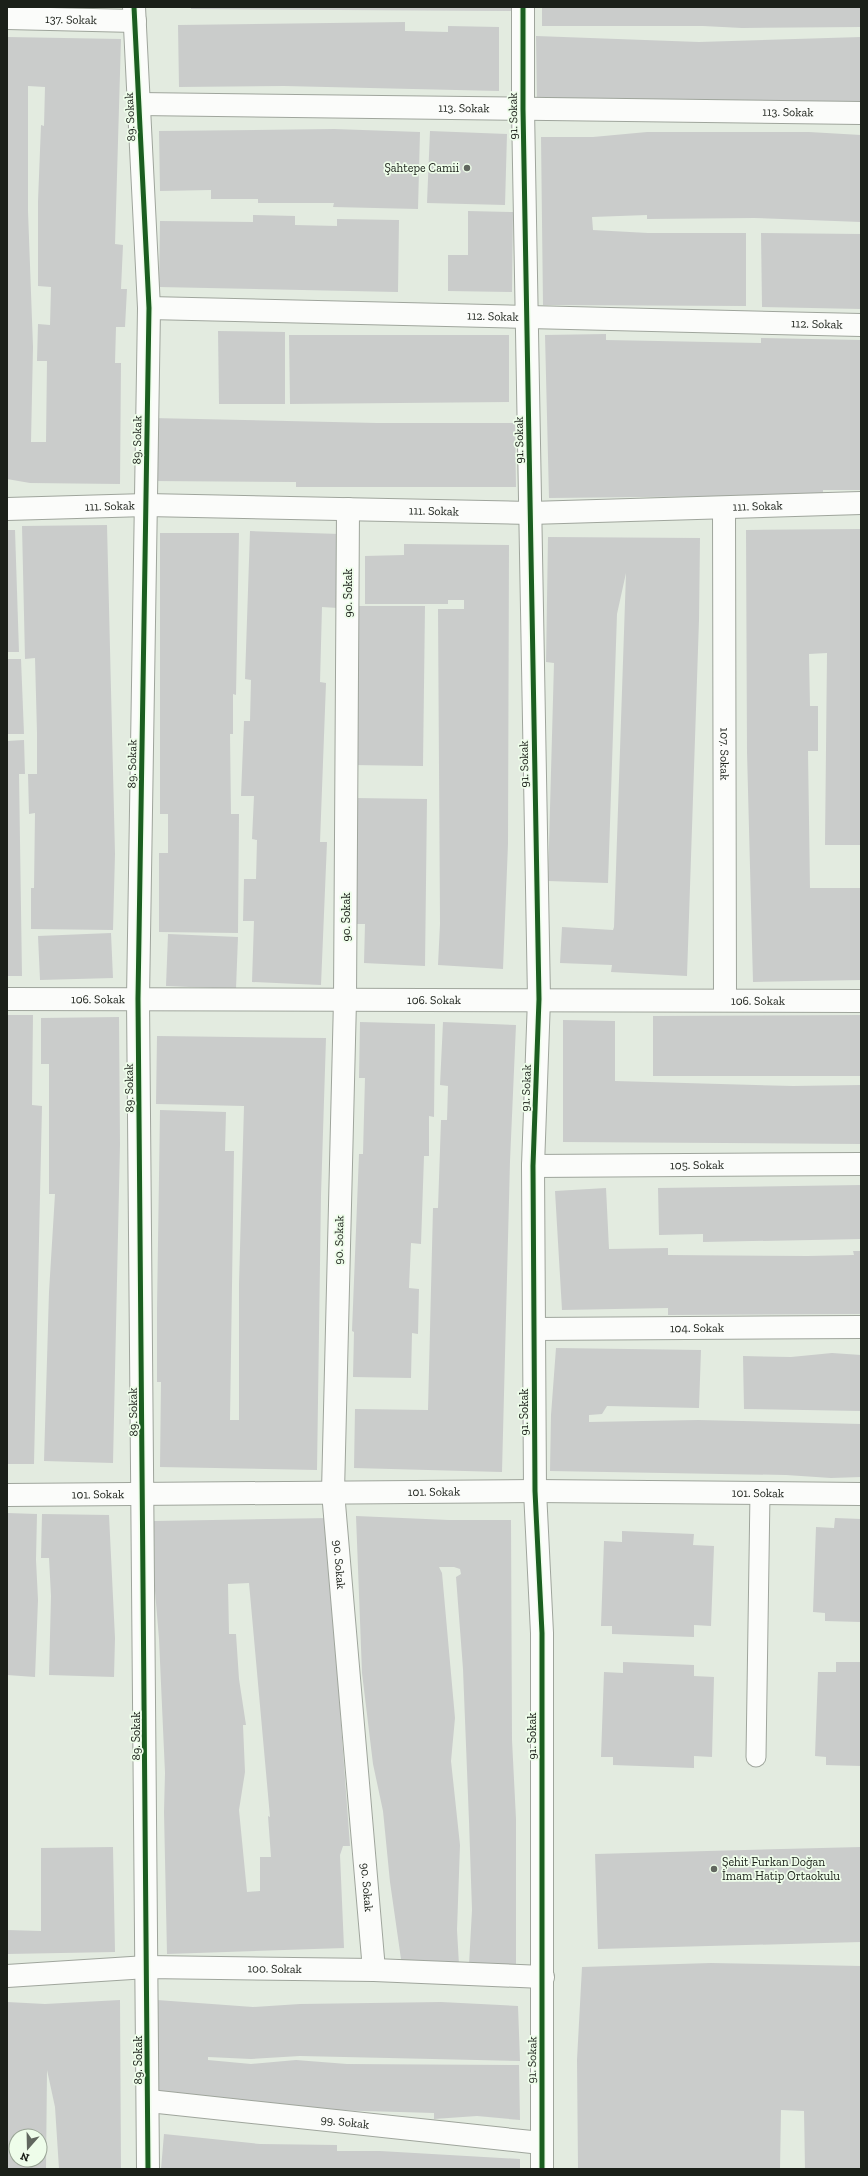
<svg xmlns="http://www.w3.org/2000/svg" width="868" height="2176" font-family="'Zilla Slab',serif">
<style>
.building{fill:#cacccb;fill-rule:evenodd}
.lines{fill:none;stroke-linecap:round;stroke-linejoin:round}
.service-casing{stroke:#9fa59c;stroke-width:21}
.minor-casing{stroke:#9fa59c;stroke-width:24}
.service{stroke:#fbfcfa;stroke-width:19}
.minor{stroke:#fbfcfa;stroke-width:22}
.cycleway-casing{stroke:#eefdea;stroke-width:8}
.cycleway{stroke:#1b5e20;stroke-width:5}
.poi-dot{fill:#61675f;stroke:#eefdea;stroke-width:1.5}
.labels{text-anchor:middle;stroke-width:3.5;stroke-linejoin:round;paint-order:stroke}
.street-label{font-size:12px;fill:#1b2019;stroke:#eefdea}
.poi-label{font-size:12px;fill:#1b2019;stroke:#eefdea;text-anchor:end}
</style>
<rect width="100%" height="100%" fill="#e3ebe0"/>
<g class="building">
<polygon points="191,7 511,7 511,11 191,9"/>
<polygon points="542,7 861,7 861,27 742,28 703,26 542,26"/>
<polygon points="405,22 405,31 448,32 448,26 499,27 499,91 284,86 179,87 178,25"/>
<polygon points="536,36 699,42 861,37 861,101 537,102"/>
<path d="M7,37l114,2 -6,205 8,1 -2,44h6l-2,38h-9l-1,36h6l-1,121 -90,-1 -23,-4zM28,86l17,1 -1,39 -3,-1 -3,76v85l13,1 -1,38 -12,-1 -1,37h10l-1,81h-15l2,-95 -5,-136z"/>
<polygon points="334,129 420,132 418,209 333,207 334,203 258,203 258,199 211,199 211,190 160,191 159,131"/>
<polygon points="430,131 507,134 505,205 427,203"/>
<polygon points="647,132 809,132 861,135 861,222 754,218 647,219 647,215 592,217 593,230 648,233 746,233 746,306 543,305 541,137 593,137"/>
<polygon points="468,211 513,212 512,292 448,291 448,255 468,255"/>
<polygon points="253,215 295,216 295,225 337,226 337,219 399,220 398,292 159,287 160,221 253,222"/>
<polygon points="761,233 861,234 861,309 762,307"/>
<polygon points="218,331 285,332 285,404 219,404"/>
<polygon points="606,334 606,340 761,343 761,338 861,340 861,490 823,490 823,495 549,498 545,335"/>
<polygon points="289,335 509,335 509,402 290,404"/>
<polygon points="152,418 377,423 515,423 516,487 296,487 296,482 152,481"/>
<polygon points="107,525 115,854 113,930 31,929 31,888 34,888 35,813 29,814 28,774 37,774 37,733 35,658 25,659 22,526"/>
<polygon points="861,529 861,845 825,845 827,653 809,654 810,706 818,706 818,751 808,751 810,888 861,888 861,980 753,982 747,752 746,530"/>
<polygon points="7,530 15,530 19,652 7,652"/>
<polygon points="250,531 340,534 338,608 322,607 320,682 326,683 320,842 327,842 321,985 252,982 254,921 243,921 244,879 256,879 257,840 252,839 254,796 241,796 244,721 250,721 251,680 245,679"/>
<polygon points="160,533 239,533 236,695 233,694 233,734 230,734 231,814 239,814 238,933 159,932 159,853 168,853 168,814 160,814"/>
<polygon points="548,537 700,538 699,620 687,976 611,972 612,965 560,963 562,927 613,930 614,927 626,573 617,614 608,883 548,881 554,663 546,662"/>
<polygon points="404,544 509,545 508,844 503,969 438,965 440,924 438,609 464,609 464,600 448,600 448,604 365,604 365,556 404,555"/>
<polygon points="357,606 425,606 423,766 352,765"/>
<polygon points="7,659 21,659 24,734 7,734"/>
<polygon points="24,740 25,774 19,774 22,976 7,976 7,741"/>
<polygon points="355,798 427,799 425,966 364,963 365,924 355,924"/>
<polygon points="111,933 113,978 40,980 38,936"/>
<polygon points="168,934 238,937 236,989 166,986"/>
<polygon points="7,1015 33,1015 32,1105 42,1106 34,1464 7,1464"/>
<polygon points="861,1015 861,1076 653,1076 653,1016"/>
<polygon points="119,1017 120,1144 113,1463 44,1461 49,1292 55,1194 49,1194 49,1064 41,1064 41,1018"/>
<polygon points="563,1020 615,1021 615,1081 793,1086 861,1085 861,1144 563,1142"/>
<polygon points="360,1022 435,1024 434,1117 429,1116 429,1156 424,1156 421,1244 411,1243 409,1288 419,1289 418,1334 412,1333 411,1378 353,1377 354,1332 352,1331 359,1154 363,1154 364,1115 365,1078 359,1078"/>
<polygon points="443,1022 516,1025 510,1161 502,1472 354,1468 355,1409 428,1410 433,1208 438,1208 441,1120 447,1120 448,1086 440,1085"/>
<polygon points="157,1036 326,1038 321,1195 317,1470 160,1467 161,1382 157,1382 157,1309 160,1110 226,1112 225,1151 234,1151 230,1420 239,1420 239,1284 244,1106 156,1104"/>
<polygon points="861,1185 861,1239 703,1242 703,1234 659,1235 658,1188"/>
<polygon points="606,1188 609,1249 668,1248 668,1255 808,1256 854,1255 853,1251 861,1251 861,1314 668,1315 668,1308 562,1310 555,1191"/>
<polygon points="556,1348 701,1350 699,1408 607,1406 602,1414 589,1415 589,1422 698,1420 861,1424 861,1477 831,1478 786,1475 550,1471 551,1415"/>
<polygon points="832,1353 861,1355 861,1411 744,1409 743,1356 791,1357"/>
<polygon points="7,1513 37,1514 36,1560 38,1600 35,1677 7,1675"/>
<polygon points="42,1514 109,1515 115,1638 114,1677 49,1675 51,1596 49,1558 41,1558"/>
<polygon points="356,1516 449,1520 511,1520 512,1740 516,1819 516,1965 469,1965 472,1910 469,1821 463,1669 456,1577 461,1574 460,1569 454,1567 439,1567 442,1573 455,1718 451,1761 460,1845 457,1930 459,1965 402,1966 390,1882 383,1811 373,1764 362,1673"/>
<path d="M329,1518l12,206 9,122h-7l-3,9 4,93 -177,6 -3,-142 1,-39 -6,-134 -4,-48 -1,-70zM249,1583l21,234 -2,-1 3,41h-11v34l-13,1 -8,-82 6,-38 -2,-47h3l-7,-46 -3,-45h-7l-1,-50z"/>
<polygon points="835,1518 861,1519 861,1622 825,1621 825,1613 813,1612 816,1527 834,1528"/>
<polygon points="622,1531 694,1534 693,1545 714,1546 711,1626 694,1625 694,1637 612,1634 612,1626 601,1626 604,1541 622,1542"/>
<polygon points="623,1662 694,1665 694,1676 714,1677 712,1757 694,1756 694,1768 613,1765 613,1757 601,1757 604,1672 623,1673"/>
<polygon points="836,1662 861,1662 861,1766 826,1765 826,1757 815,1756 818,1672 836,1672"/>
<polygon points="113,1847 115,1952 7,1954 7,1930 41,1931 41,1848"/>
<polygon points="861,1847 861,1942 598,1949 595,1854"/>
<polygon points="711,1963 861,1966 861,2169 805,2169 804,2111 781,2110 780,2169 578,2169 577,2060 582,1967"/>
<path d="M120,2000l1,169h-62l-4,-62 -8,-37 -1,99h-39v-167l38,2zM16,2136h24v24h-24z"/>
<polygon points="157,2000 253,2007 300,2004 441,2002 518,2006 520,2061 300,2056 251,2059 208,2057 208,2060 251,2064 296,2060 347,2064 519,2065 520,2120 477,2116 434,2119 434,2113 295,2109 155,2098"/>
<polygon points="164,2134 260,2144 337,2145 337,2151 380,2151 520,2159 520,2169 161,2169"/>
</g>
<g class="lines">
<g class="service-casing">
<polyline id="service" points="756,1757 760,1493"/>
</g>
<g class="minor-casing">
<g id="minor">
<polyline points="134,7 149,308 138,999 148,2169"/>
<polyline points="523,7 523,109 539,999 533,1166 534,1329 535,1491 542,1633 542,2169"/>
<path id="s1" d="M7,18l128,3"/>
<path id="s2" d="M139,104l722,9"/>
<path id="s3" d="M149,308l712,17"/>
<path id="s4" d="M724,508l1,492"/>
<path id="s5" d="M7,509l139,-4 384,8 331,-10"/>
<path id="s6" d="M348,509l-3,491 -12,492 41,478"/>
<path id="s7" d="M7,999l854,2"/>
<path id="s8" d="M533,1166l328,-2"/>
<path id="s9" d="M534,1329l327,-2"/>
<path id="s10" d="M7,1495l528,-4 326,3"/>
<path id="s11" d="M7,1976l140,-9 227,3 169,7"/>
<path id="s12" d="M149,2101l392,42"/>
</g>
</g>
<use href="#service" class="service"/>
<use href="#minor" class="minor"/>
<g class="cycleway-casing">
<g id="cycleway">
<polyline points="134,7 149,308 138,999 148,2169"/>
<polyline points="523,7 523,109 539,999 533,1166 534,1329 535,1491 542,1633 542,2169"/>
</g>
</g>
<use href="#cycleway" class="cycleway"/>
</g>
<g class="poi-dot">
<circle cx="467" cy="168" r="4"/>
<circle cx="714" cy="1869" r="4"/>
</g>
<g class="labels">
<g class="street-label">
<text dy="4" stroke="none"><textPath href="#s1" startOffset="64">137. Sokak</textPath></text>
<text dy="4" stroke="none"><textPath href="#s2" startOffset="325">113. Sokak</textPath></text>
<text dy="4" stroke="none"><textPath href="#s2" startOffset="649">113. Sokak</textPath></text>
<text transform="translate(513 116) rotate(-91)" y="4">91. Sokak</text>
<text transform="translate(130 117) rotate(-93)" y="4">89. Sokak</text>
<text dy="4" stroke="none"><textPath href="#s3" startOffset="344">112. Sokak</textPath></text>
<text dy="4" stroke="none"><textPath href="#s3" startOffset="668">112. Sokak</textPath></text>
<text transform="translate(137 440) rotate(-89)" y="4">89. Sokak</text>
<text transform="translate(519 440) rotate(-91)" y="4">91. Sokak</text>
<text dy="4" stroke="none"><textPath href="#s5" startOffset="103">111. Sokak</textPath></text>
<text dy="4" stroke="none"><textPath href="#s5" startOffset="751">111. Sokak</textPath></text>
<text dy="4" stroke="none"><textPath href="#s5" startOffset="427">111. Sokak</textPath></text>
<text transform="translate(348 593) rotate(-90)" y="4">90. Sokak</text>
<text dy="4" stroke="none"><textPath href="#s4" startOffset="246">107. Sokak</textPath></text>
<text transform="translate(132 764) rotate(-89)" y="4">89. Sokak</text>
<text transform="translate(524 764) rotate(-91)" y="4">91. Sokak</text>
<text transform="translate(346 917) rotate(-90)" y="4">90. Sokak</text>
<text dy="4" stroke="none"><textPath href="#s7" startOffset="91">106. Sokak</textPath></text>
<text dy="4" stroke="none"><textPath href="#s7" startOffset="427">106. Sokak</textPath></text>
<text dy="4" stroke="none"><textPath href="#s7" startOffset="751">106. Sokak</textPath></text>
<text transform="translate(129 1088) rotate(-91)" y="4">89. Sokak</text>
<text transform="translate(526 1088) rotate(-88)" y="4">91. Sokak</text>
<text dy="4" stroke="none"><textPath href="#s8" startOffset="164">105. Sokak</textPath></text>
<text transform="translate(339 1240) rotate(-89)" y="4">90. Sokak</text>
<text dy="4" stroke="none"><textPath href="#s9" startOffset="163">104. Sokak</textPath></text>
<text transform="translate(133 1412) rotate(-91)" y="4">89. Sokak</text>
<text transform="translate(524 1412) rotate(-90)" y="4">91. Sokak</text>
<text dy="4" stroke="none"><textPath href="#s10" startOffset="427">101. Sokak</textPath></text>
<text dy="4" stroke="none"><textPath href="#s10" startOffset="91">101. Sokak</textPath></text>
<text dy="4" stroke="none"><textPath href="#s10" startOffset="751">101. Sokak</textPath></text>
<text dy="4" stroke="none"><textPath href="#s6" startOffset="1056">90. Sokak</textPath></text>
<text transform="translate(136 1736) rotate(-90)" y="4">89. Sokak</text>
<text transform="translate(532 1736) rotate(-90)" y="4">91. Sokak</text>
<text dy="4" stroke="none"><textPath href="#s6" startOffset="1380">90. Sokak</textPath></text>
<text dy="4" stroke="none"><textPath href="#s11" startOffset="268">100. Sokak</textPath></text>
<text transform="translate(138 2060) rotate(-90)" y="4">89. Sokak</text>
<text transform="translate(532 2060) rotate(-89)" y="4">91. Sokak</text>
<text dy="4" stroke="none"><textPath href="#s12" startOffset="197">99. Sokak</textPath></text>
</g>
<g class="poi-label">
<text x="459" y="172">Şahtepe Camii</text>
<text x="722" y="1866" text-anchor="start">Şehit Furkan Doğan<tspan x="722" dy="14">İmam Hatip Ortaokulu</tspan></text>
</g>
</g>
<rect width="868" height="2176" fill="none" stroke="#1b2019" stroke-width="16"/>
<g transform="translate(28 2148) rotate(200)"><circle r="19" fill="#eefdea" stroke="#9aa596"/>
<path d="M0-3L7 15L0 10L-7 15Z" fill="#61675f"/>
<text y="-6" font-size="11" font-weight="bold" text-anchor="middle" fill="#1b2019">N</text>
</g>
</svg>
